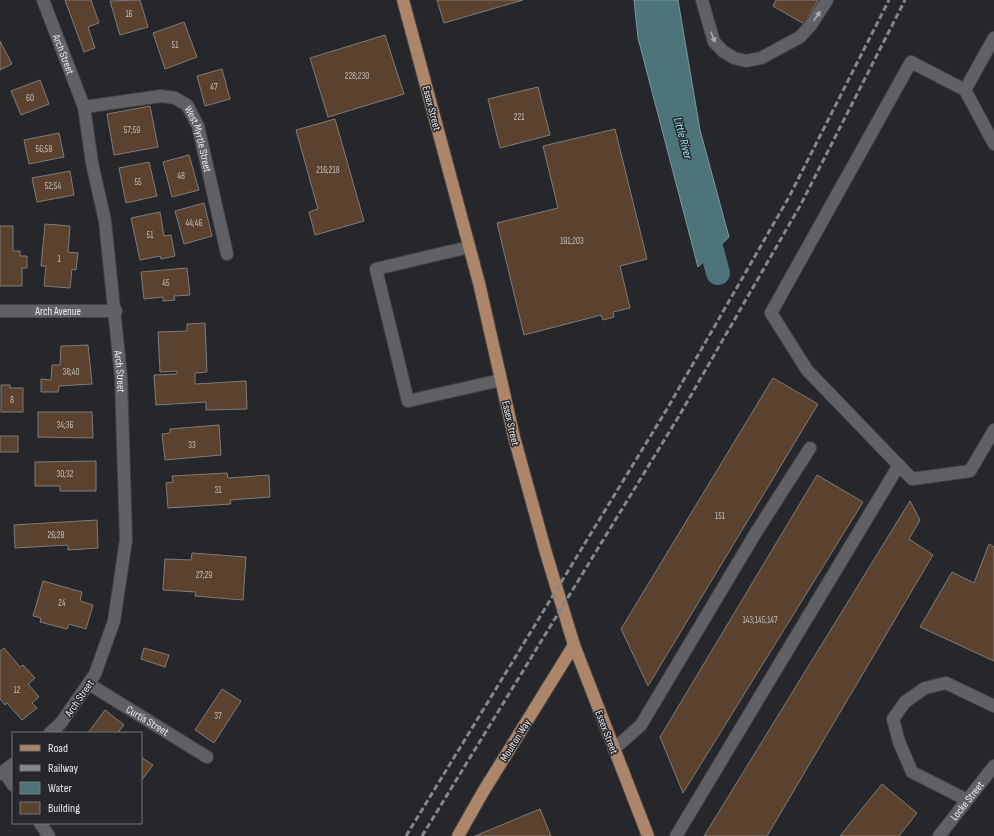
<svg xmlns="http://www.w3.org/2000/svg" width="994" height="836" font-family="'Sofia Sans Condensed',sans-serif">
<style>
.water{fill:#4d7579;stroke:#7b989b}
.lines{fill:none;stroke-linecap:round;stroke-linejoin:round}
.canal{stroke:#4d7579;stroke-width:24}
.building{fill:#5a422e;stroke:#7f7b78}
.minor-casing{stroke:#434447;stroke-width:14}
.major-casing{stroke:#434447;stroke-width:14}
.minor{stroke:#606165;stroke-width:12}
.major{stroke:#ad8568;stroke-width:12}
.rail{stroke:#858689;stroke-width:3;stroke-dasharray:6 3;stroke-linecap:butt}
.oneway{fill:#aaabae}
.labels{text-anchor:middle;stroke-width:3;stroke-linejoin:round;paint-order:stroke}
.number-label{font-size:9px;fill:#c4bebb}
.street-label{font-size:11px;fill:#e7e8ea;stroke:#26272b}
.water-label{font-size:12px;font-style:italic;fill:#95e1e8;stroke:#26272b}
</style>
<rect width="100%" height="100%" fill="#26272b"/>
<polygon class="water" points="634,0 678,0 700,130 729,237 698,267 638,38"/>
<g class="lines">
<polyline class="canal" points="704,221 718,273"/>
</g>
<g class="building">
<polygon points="65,0 91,0 99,23 88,27 95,48 84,52"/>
<polygon points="140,0 148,27 120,35 110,1"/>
<polygon points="437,0 523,0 444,23"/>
<polygon points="776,0 818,0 804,24 773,6"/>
<polygon points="184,22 197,57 165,69 153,33"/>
<polygon points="385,35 404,94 328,117 310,58"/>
<polygon points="0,41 12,64 0,70"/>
<polygon points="222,69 230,99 205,106 197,76"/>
<polygon points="40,80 49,104 21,115 11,91"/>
<polygon points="538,87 550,135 500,148 488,99"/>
<polygon points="150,106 158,147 114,155 107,114"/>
<polygon points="335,119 364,221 315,235 309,212 318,209 296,130"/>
<polygon points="615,129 647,259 620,266 630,308 613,312 614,317 603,320 601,315 524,335 497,223 558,208 543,146"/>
<polygon points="59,133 64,157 29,164 24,140"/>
<polygon points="189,155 199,190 172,197 163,162"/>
<polygon points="149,162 157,196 126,203 119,168"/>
<polygon points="70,171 74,195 37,202 32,178"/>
<polygon points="204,203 212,236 184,244 175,211"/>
<polygon points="160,212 164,236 171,235 175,256 161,259 160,256 140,260 131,218"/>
<polygon points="45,224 70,226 68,252 78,253 76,270 72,269 70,288 44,286 46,266 41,266"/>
<polygon points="0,226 13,226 13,251 20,251 20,256 27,256 27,268 22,268 22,286 0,286"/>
<polygon points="187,268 190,295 174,296 175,300 163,301 163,297 144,299 141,272"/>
<polygon points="205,323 207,372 195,373 195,384 246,381 247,409 206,410 206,402 156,405 154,375 177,374 177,371 160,372 158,332 187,331 187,324"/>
<polygon points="88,345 92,384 59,386 58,392 41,392 41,379 51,380 52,365 60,365 61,346"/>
<polygon points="773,378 818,404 648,686 621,629"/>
<polygon points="1,385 10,385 10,388 23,388 23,412 1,412"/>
<polygon points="38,412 92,412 93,438 38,437"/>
<polygon points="219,425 221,455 165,460 162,434 170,433 170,429"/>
<rect x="0" y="436" width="18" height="16"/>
<polygon points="96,461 96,491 60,491 60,486 35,486 35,462"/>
<polygon points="227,473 228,478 269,475 270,497 230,500 231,504 168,508 166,483 173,482 172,476"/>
<polygon points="817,475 863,502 683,793 660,737"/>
<polygon points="910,501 920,520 909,539 933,555 767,836 704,836"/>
<polygon points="97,520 98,548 68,550 68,545 15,548 14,525"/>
<polygon points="989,544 994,547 994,661 920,627 952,572 974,583"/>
<polygon points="192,553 246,557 243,600 195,596 196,592 163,590 165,559 191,560"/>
<polygon points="43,581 82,592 80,601 93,605 86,629 69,624 67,629 40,622 41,618 33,616"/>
<polygon points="4,648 20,667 23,665 35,678 28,684 39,697 32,703 37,708 22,720 7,703 5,705 0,699 0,651"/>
<polygon points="144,648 169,655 165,667 141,659"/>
<polygon points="222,689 241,701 214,743 195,730"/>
<polygon points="105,710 124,725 119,731 122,733 88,733"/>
<polygon points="141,757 153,765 141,781"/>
<polygon points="882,784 917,813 899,836 840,836"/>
<polygon points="540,809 551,836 475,836"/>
</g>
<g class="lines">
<g class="minor-casing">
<g id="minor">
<path id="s1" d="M43,0l41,107 8,56 13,58 16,156 5,163 -12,81 -19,53 -34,49 -11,10"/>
<polyline points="702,0 714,42 724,52 734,58 746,61 761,58 800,37 811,25 827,0"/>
<polyline points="965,90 994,38"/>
<path id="s2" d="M84,107l77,-11 14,2 12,7 11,21 29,128"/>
<polyline points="994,144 965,90 911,62 771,313 807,370 912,479 970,471 994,430"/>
<polyline points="469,247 376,269 408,401 501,380"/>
<path id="s3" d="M0,311h116"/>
<path id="s4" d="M89,684l118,73"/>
<polyline points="614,749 641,725 755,534 810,448"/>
<polyline points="4,772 13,785"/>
<polyline points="0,774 13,764"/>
<polyline points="967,800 912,772 899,742 893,719 905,702 925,688 946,683 994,706"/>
<polyline points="40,823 49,836"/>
<polyline points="676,836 899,465"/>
<path id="s5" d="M939,836l55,-70"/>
</g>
</g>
<g class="major-casing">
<g id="major">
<polyline points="403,0 479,283 514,437 546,553 574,645 648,836"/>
<polyline points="458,836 483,792 574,645"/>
</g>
</g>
<use href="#minor" class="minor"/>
<use href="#major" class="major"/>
<g class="rail">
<polyline points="406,836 667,409 789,197 889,0"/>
<polyline points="422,836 679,416 801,204 905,0"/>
</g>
</g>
<defs><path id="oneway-solid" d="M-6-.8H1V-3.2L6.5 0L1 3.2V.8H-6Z"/></defs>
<g class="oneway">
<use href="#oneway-solid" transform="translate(817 16) rotate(-55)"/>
<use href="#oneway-solid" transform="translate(713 37) rotate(68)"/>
</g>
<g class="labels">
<g class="number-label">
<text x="129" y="17">16</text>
<text x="175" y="48">51</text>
<text x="357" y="79">228;230</text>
<text x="214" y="90">47</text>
<text x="30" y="101">60</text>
<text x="519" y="120">221</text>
<text x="132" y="133">57;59</text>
<text x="44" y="152">56;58</text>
<text x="328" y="173">216;218</text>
<text x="181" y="179">48</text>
<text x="138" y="185">55</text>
<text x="53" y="189">52;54</text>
<text x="194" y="226">44;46</text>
<text x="150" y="238">51</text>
<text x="572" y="244">191;203</text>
<text x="59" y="262">1</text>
<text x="166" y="286">45</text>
<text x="71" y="375">38;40</text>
<text x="12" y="403">8</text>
<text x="65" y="428">34;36</text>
<text x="192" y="448">33</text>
<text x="65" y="477">30;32</text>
<text x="218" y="493">31</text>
<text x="720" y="519">151</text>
<text x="56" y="538">26;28</text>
<text x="204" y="578">27;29</text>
<text x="62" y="606">24</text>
<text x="760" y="623">143;145;147</text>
<text x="17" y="693">12</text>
<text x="218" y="719">37</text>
</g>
<g class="street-label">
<text dy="4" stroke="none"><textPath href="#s1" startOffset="58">Arch Street</textPath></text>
<text transform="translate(432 108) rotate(75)" y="4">Essex Street</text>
<text dy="4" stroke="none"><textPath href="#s2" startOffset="142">West Myrtle Street</textPath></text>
<text dy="4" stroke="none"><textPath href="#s3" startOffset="58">Arch Avenue</textPath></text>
<text dy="4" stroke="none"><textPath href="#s1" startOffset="382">Arch Street</textPath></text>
<text transform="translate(511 423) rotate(77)" y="4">Essex Street</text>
<text transform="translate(79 698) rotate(-55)" y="4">Arch Street</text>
<text dy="4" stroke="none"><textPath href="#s4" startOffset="69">Curtis Street</textPath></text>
<text transform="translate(607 732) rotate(69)" y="4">Essex Street</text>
<text transform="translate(515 740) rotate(-58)" y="4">Moulton Way</text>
<text dy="4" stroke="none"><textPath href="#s5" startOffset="45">Locke Street</textPath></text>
</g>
<g class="water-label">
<text transform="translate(683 138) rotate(75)" y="4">Little River</text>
</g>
</g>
<rect x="12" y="732" width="130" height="92" fill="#26272b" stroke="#737477"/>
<rect x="20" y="745" width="20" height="6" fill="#ad8568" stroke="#737477"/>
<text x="48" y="752" font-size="12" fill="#e7e8ea">Road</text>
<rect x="20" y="765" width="20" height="6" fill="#858689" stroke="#737477"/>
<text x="48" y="772" font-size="12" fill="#e7e8ea">Railway</text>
<rect x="20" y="782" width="20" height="12" fill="#4d7579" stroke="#737477"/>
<text x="48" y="792" font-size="12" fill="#e7e8ea">Water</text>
<rect x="20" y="802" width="20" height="12" fill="#5a422e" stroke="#737477"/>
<text x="48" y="812" font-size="12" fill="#e7e8ea">Building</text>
</svg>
